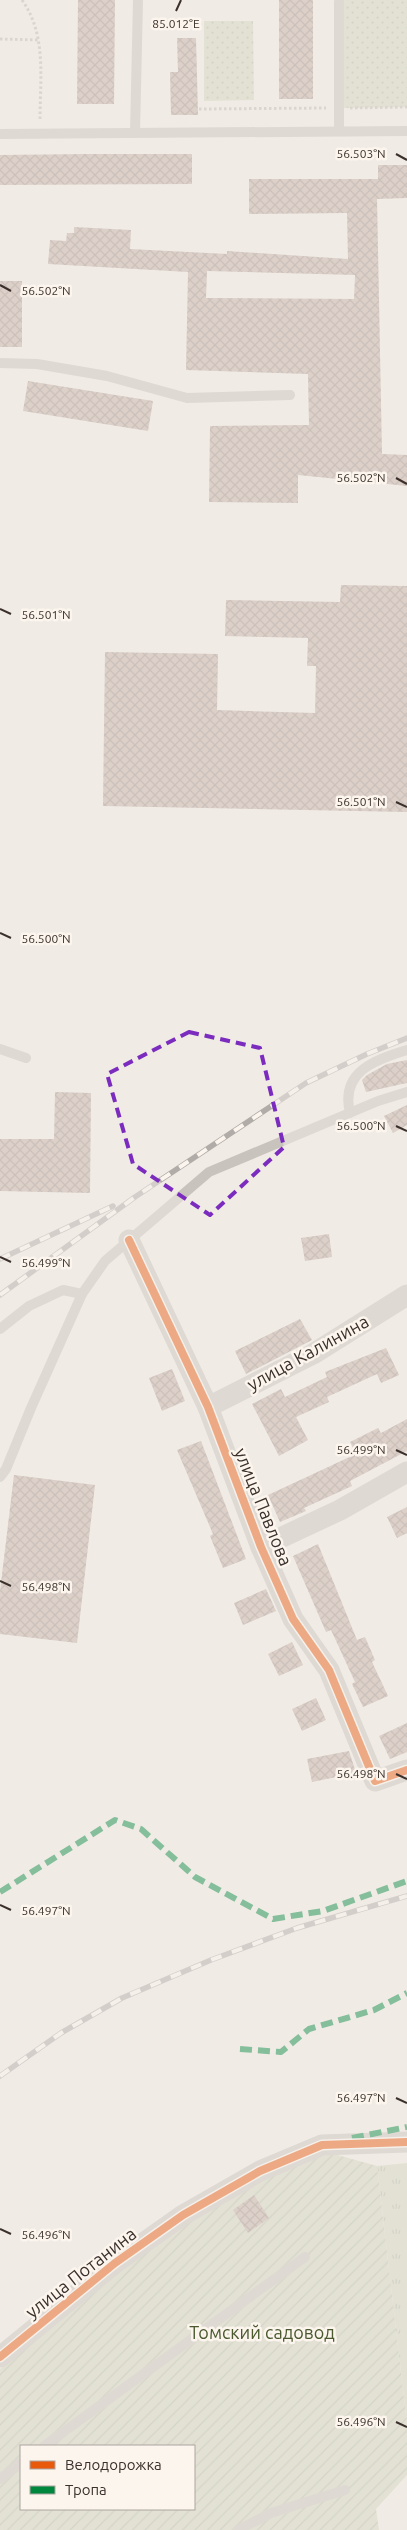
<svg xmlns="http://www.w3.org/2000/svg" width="407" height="2530" font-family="Ubuntu,sans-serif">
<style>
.grass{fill:url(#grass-tufts)}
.park{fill:url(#park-dots)}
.garden{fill:url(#garden-furrows);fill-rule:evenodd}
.building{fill:url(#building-cross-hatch);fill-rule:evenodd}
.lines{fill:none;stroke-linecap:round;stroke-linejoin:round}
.path{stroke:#c2bbb6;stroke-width:3;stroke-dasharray:2.5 2.5;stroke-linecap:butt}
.lane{stroke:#c9c3be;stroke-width:10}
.street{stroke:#c9c3be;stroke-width:21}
.rail-casing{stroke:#b1aca8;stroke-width:5.5}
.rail{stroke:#fbf5ee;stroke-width:4;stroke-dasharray:11;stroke-linecap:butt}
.quiet{stroke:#00873e;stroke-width:6;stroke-dasharray:12 6;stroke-linecap:butt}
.cycleway-casing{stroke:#fbf5ee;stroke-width:11}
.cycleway{stroke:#e8590c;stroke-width:8}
.marked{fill:none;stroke:#7b2cbf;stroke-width:4;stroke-dasharray:10 6;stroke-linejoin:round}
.ticks{fill:none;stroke:#3b302b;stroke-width:2}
.labels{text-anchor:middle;stroke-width:5;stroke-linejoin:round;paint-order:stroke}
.street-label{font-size:18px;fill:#3b302b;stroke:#fbf5ee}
.park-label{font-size:18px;fill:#4a5a2e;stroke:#fbf5ee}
.ticks-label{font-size:12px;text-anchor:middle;fill:#3b302b;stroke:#fbf5ee;stroke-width:5;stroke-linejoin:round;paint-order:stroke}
</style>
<defs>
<pattern id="grass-tufts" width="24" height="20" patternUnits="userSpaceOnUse" patternTransform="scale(1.25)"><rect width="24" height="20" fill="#d1d6bf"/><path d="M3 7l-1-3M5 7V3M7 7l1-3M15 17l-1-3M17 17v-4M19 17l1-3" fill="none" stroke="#b4b8a4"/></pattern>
<pattern id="park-dots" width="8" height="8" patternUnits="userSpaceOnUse" patternTransform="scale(1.25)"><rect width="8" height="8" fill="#d1d6bf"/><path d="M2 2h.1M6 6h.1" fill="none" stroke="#b4b8a4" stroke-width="1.8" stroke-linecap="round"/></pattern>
<pattern id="garden-furrows" width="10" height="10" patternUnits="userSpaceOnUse" patternTransform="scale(1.25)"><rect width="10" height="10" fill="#d1d6bf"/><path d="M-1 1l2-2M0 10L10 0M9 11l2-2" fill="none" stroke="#b4b8a4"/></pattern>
<pattern id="building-cross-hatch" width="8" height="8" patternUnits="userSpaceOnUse" patternTransform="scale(1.25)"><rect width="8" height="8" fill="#c3afa7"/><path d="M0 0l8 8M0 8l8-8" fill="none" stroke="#a08f88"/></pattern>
</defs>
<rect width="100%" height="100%" fill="#f0ebe5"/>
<polygon class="grass" points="407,2163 407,2424 377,2166"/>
<g class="park">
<polygon points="343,0 407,0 407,107 339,108"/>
<polygon points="204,21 253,21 254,100 204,101"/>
</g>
<path class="garden" d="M323,2151l54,15 30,258v51l-31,34 3,21h-379v-161l44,-39 73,-57 90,-63 56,-34zM21,2446h173v63h-173z"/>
<g class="building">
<polygon points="78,0 115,0 114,104 77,104"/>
<rect x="279" y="0" width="34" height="99"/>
<polygon points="177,38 196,38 198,115 171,115 170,72 178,72"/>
<polygon points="87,154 192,154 192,184 0,185 0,155"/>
<path d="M378,165h29v33l-30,1 5,255 25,1v31l-109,-11v28l-89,-1 1,-76 99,-1 -1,-51 -122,-4 2,-98 -140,-8 2,-24 16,1 1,-8h7v-6l57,3 -1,19 97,5v-3l121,8 -1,-46 -98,1v-35h129zM207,271l148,4 -1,24 -148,-1z"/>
<rect x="0" y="281" width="22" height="66"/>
<polygon points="28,381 153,401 148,431 23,411"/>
<polygon points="341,585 407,586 407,812 103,806 105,652 218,654 217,710 315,713 316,666 307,666 308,638 225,636 226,600 340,602"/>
<polygon points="407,1060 407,1083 366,1092 362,1080 367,1075 387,1064"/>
<polygon points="55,1092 91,1093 90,1193 0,1191 0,1139 54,1139"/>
<polygon points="407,1105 407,1125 393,1133 384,1116"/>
<polygon points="329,1234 332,1257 305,1261 301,1238"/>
<polygon points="300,1319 312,1340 246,1374 235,1351"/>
<polygon points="386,1348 399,1375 381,1383 377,1374 327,1397 329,1402 296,1417 308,1440 279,1456 252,1404 281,1389 285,1397 327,1377 325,1372"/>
<polygon points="172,1369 185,1401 162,1411 149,1378"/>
<polygon points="407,1419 407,1451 350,1481 352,1486 304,1508 306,1511 280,1522 268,1495 356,1454 350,1442 378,1428 381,1433"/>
<polygon points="201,1441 246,1559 223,1568 210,1536 213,1534 177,1450"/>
<polygon points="14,1475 95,1485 77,1643 0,1634 0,1591"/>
<polygon points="407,1507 407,1533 397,1538 387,1517"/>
<polygon points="318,1544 357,1640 365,1637 375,1660 372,1662 388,1696 363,1707 352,1684 355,1682 331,1630 326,1632 293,1556"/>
<polygon points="266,1589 276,1611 243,1625 234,1603"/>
<polygon points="292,1642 303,1665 279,1676 268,1654"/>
<polygon points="316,1698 326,1720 302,1731 292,1709"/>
<polygon points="407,1723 407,1752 390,1759 379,1736"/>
<polygon points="349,1751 356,1773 312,1782 307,1759"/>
<polygon points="254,2195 269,2218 248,2233 233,2210"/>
</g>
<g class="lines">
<g class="path">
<path d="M22,0c25,35 18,79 18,120"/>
<polyline points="0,39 40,40"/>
<polyline points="350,108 407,107"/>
<polyline points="199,109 326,108"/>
</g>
<g class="lane">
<polyline points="339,2 339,131"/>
<polyline points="135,133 138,0"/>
<polyline points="0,134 407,131"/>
<polyline points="0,363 37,364 107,376 187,398 290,395"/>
<polyline points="0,1049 26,1058"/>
<path d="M350,1113c-10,-41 24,-53 57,-63"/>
<polyline points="0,1329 29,1306 63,1290 82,1294 105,1261 209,1172 378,1101 407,1092"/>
<polyline points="0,1477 6,1469 31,1408 82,1294"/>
<polyline points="44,2446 305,2257"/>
<polyline points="0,2479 21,2463"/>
<polyline points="238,2530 271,2513 345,2490"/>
</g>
<g class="street">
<polyline points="129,1240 208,1407 261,1547 293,1619 329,1670 375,1781 407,1770"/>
<polyline points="208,1407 313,1354 407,1295"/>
<polyline points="261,1547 340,1510 407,1472"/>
<polyline points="0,2357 115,2263 183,2215 260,2171 322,2145 407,2142"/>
</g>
<g class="rail-casing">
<g id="rail">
<polyline points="0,1259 113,1206"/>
<polyline points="0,1295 135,1197 306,1083 367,1054 407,1038"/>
<polyline points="0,2076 61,2033 122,1998 211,1960 297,1928 407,1896"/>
</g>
</g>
<use href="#rail" class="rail"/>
<g class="quiet">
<polyline points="0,1892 115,1820 141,1829 195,1877 273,1919 323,1911 407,1881"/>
<polyline points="240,2049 281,2052 309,2029 374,2010 407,1993"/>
<polyline points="352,2138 407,2127"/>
</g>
<g class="cycleway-casing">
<g id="cycleway">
<polyline points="129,1240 208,1407 261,1547 293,1619 329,1670 375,1781 407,1770"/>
<polyline points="0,2357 115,2263 183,2215 260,2171 322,2145 407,2142"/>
</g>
</g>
<use href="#cycleway" class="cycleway"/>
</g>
<path d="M0 0H407V2530H0ZM189,1032l71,16 24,99 -74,68 -77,-51 -26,-90z" fill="#f0ebe5" fill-opacity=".55" fill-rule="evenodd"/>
<path class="marked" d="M189,1032l71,16 24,99 -74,68 -77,-51 -26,-90z"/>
<path class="ticks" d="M176,11l5,-11M396,154l11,6M0,285l11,6M396,478l11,6M0,609l11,5M396,802l11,5M0,933l11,5M396,1126l11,5M0,1257l11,5M396,1450l11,5M0,1581l11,5M396,1774l11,5M0,1905l11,5M396,2098l11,5M0,2229l11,5M396,2422l11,5"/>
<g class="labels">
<g class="street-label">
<text transform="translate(308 1353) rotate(-29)" y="6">улица Калинина</text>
<text transform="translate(263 1507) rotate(68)" y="6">улица Павлова</text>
<text transform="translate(81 2273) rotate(-38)" y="6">улица Потанина</text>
</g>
<g class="park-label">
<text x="262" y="2339">Томский садовод</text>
</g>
</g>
<g class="ticks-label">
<text x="176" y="28">85.012°E</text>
<text x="361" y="158">56.503°N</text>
<text x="46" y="295">56.502°N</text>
<text x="361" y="482">56.502°N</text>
<text x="46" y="619">56.501°N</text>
<text x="361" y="806">56.501°N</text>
<text x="46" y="943">56.500°N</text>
<text x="361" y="1130">56.500°N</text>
<text x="46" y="1267">56.499°N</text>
<text x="361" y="1454">56.499°N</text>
<text x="46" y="1591">56.498°N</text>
<text x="361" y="1778">56.498°N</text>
<text x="46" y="1915">56.497°N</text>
<text x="361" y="2102">56.497°N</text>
<text x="46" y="2239">56.496°N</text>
<text x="361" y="2426">56.496°N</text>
</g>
<rect x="20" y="2445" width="175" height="65" fill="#fbf5ee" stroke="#aea6a0"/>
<rect x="30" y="2461" width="25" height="8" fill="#e8590c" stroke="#aea6a0"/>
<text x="65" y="2470" font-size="15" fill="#3b302b">Велодорожка</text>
<rect x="30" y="2486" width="25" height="8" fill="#00873e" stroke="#aea6a0"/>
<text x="65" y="2495" font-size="15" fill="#3b302b">Тропа</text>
</svg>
